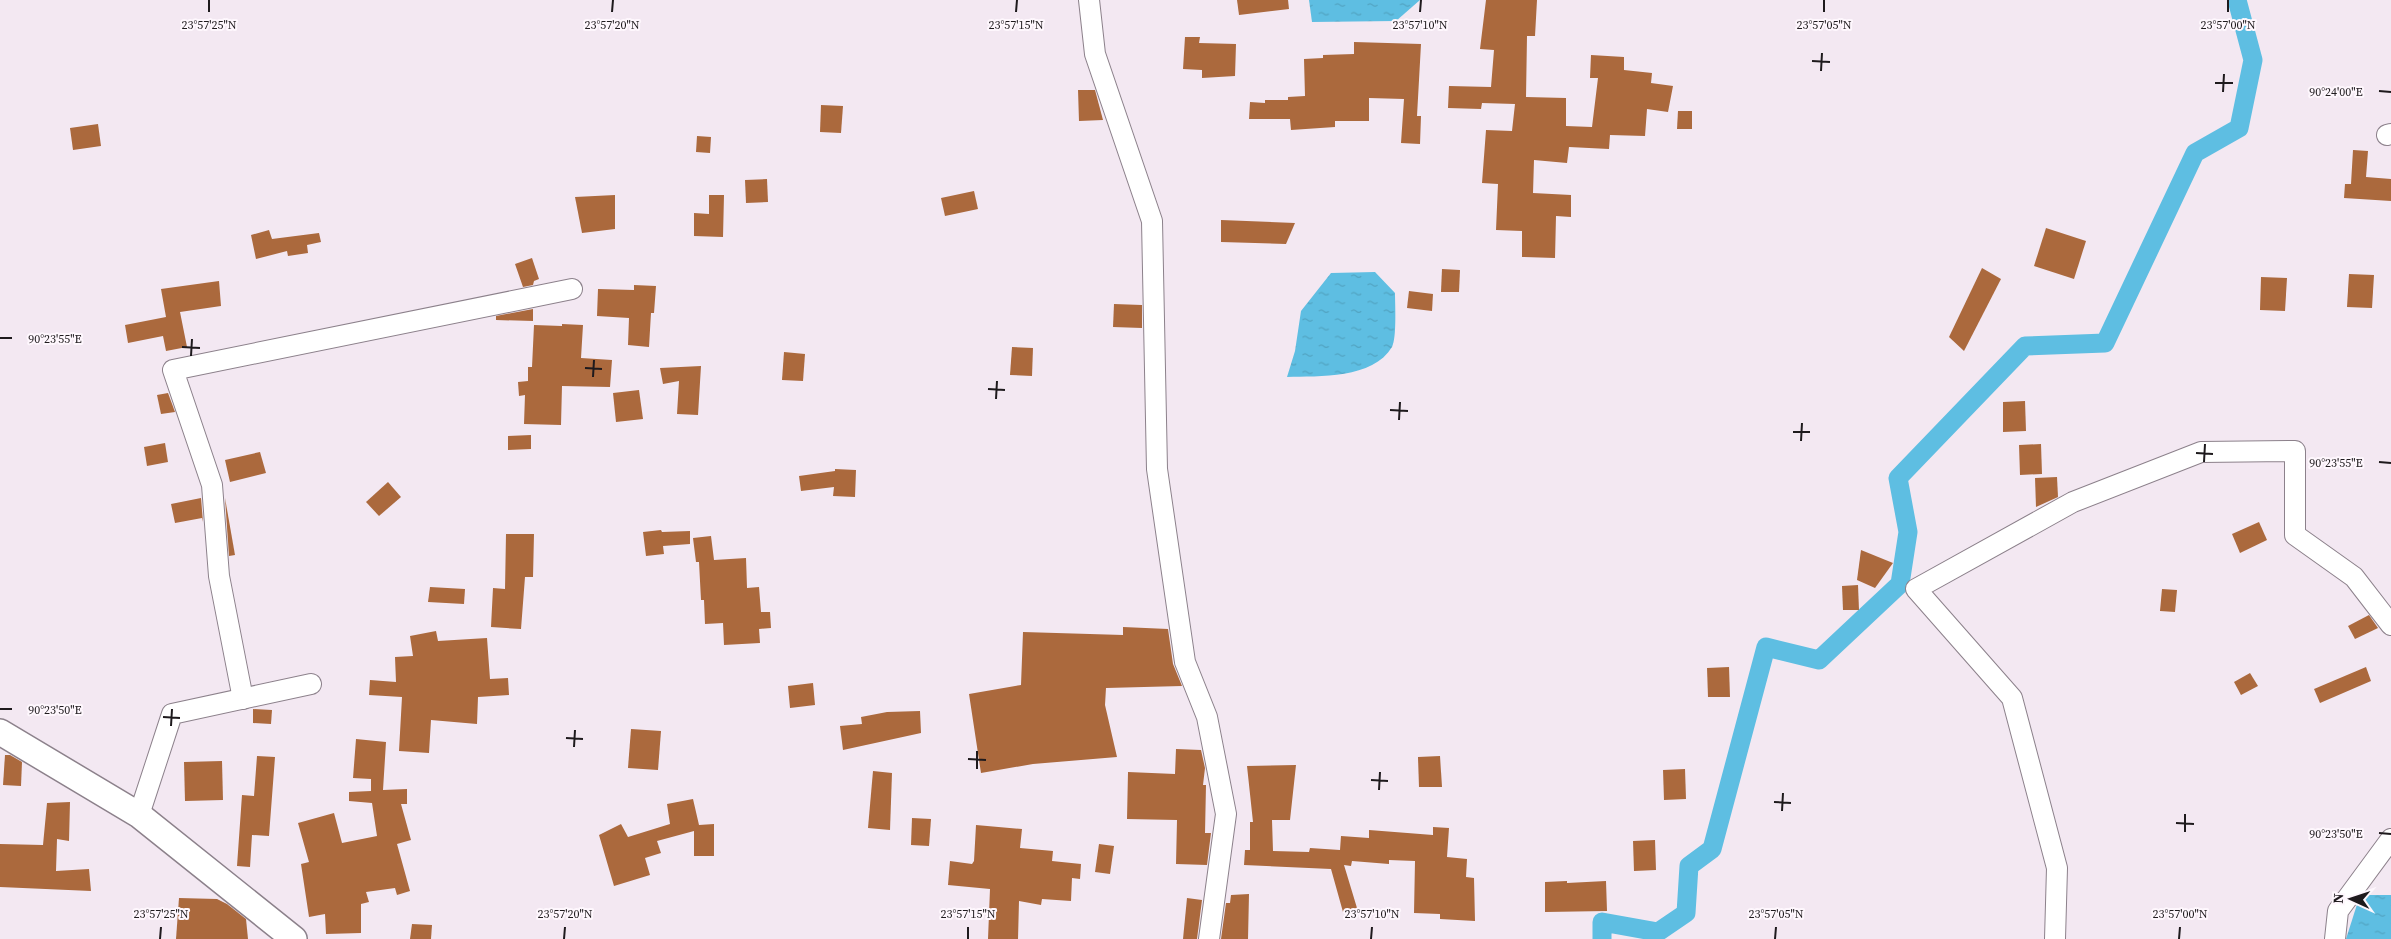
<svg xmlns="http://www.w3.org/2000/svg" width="2391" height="939" font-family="'Source Serif 4',serif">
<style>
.water{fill:url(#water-ripples)}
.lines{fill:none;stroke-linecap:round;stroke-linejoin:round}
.canal{stroke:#5ebee2;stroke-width:19}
.building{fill:#ab693d}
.minor-casing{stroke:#8c818b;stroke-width:22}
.major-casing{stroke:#8c818b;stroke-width:28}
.minor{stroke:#fff;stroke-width:20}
.major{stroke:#fff;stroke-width:25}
.ticks{fill:none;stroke:#1e1a1d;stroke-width:2}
.ticks-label{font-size:12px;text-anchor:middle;fill:#1e1a1d;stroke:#fef7fd;stroke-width:4;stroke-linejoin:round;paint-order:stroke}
</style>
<defs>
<pattern id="water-ripples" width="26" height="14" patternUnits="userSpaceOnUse" patternTransform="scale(1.25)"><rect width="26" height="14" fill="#5ebee2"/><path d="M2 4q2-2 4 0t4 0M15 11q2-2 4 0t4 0" fill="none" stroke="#51a3c1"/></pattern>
</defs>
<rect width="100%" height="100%" fill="#f3e8f2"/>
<g class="water">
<polygon points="1309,0 1420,0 1396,21 1312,22"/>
<path d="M1375,272l20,21c0,11 2,45 -3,54 -19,32 -73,29 -105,30l8,-26 6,-40 30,-38z"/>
<polygon points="2360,895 2391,895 2391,939 2346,939"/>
</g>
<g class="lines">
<polyline class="canal" points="1602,939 1602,922 1658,932 1686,913 1689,866 1712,849 1766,647 1819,660 1900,584 1908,532 1898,478 2025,346 2105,343 2195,153 2239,128 2253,60 2237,0"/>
</g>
<g class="building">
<polygon points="1237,0 1288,0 1289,9 1239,15"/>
<polygon points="1486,0 1537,0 1535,36 1527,36 1526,97 1566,98 1566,126 1592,127 1598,78 1590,78 1591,55 1624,57 1624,70 1652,73 1651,83 1673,86 1668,112 1647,109 1645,136 1610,135 1609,149 1569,147 1567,163 1534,160 1533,193 1571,195 1571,217 1556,216 1555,258 1522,257 1522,231 1496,230 1498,184 1482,183 1486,130 1512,131 1515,104 1482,103 1481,109 1448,108 1449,86 1491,87 1494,50 1480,49"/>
<polygon points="1185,37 1200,37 1199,43 1236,44 1235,76 1202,78 1202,70 1183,69"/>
<polygon points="1354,42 1421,44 1417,116 1421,116 1420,144 1401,143 1404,99 1369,98 1369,121 1335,121 1335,127 1291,130 1290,119 1249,119 1250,102 1265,103 1265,100 1288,100 1288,97 1305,96 1304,59 1323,58 1323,55 1354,54"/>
<polygon points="1078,90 1095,90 1103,120 1079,121"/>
<polygon points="821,105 843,106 841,133 820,132"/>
<polygon points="1678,111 1692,111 1692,129 1677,129"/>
<polygon points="98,124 101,146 73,150 70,128"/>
<polygon points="697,136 711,137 710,153 696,152"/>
<polygon points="2353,150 2368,151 2366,177 2391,179 2391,201 2344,198 2345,184 2351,184"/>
<polygon points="767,179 768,202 746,203 745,180"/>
<polygon points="974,191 978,209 945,216 941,198"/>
<polygon points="615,195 615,229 582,233 575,197"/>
<polygon points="709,195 724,195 723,237 694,236 694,213 709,214"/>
<polygon points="1221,220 1295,223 1286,244 1221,242"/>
<polygon points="2046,228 2086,241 2074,279 2034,266"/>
<polygon points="269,230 272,239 319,233 321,242 307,245 308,253 288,256 287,251 256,259 251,235"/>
<polygon points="532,258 539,279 534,281 533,285 523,287 515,264"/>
<polygon points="1982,268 2001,279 1964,351 1949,337"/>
<polygon points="1442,269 1460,270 1459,292 1441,292"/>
<polygon points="2349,274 2374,275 2372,308 2347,307"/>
<polygon points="2261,277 2287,278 2285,311 2260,310"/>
<polygon points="219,281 221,306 180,312 187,347 166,351 163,336 128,343 125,325 166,317 161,289"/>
<polygon points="634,285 656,286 654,313 651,313 649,347 628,345 629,318 597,316 598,289 634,290"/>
<polygon points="1409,291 1433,294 1432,311 1407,308"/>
<polygon points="1114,304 1142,305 1142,328 1113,327"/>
<polygon points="533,309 533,321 496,320 496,316"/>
<polygon points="562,324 583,325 581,358 612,360 610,387 562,386 561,425 524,424 525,395 519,396 518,382 528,381 528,367 532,367 534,325 562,326"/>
<polygon points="1012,347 1033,348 1032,376 1010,375"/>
<polygon points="784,352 805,354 803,381 782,380"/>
<polygon points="701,366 698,415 677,414 679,381 663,384 660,368"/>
<polygon points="639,390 643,419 616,422 613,393"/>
<polygon points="168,393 175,412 161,414 157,395"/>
<polygon points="2025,401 2026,431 2003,432 2003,402"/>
<polygon points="531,435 531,449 508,450 508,436"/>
<polygon points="165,443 168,462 147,466 144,447"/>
<polygon points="2041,444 2042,474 2020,475 2019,445"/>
<polygon points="260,452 266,473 230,482 225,460"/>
<polygon points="835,469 856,470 855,497 833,496 834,487 801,491 799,476 835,471"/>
<polygon points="2057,477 2058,497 2036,507 2035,478"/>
<polygon points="388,482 401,497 379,516 366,502"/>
<polygon points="201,498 203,522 202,518 175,523 171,504"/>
<polygon points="225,498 235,555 229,556"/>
<polygon points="2259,522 2267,540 2240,553 2232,534"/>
<polygon points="661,530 662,532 690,531 690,544 663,546 664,554 646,556 643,532"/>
<polygon points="506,534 534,534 533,577 525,577 521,629 491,627 493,588 505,589"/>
<polygon points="711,536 714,560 746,558 747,588 759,587 761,612 770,612 771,628 759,629 760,643 724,645 723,623 705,624 704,600 701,600 699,562 696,562 693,538"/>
<polygon points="1861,550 1893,563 1875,588 1857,580"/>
<polygon points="1858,585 1859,610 1843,610 1842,586"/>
<polygon points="430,587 465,589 464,604 428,602"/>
<polygon points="2162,589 2177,590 2175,612 2160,611"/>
<polygon points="2369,615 2378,628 2355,639 2348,626"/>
<polygon points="1123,627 1168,629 1173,664 1182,686 1106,688 1105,705 1117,757 1033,764 981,773 969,694 1021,685 1023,632 1123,635"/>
<polygon points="436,631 438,641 487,638 490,679 508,678 509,695 478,697 477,724 431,720 429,753 399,751 402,697 369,695 370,680 396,682 395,657 413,656 410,636"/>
<polygon points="1729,667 1730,697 1708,697 1707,668"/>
<polygon points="2366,667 2371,681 2320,703 2314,689"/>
<polygon points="2250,673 2258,686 2241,695 2234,682"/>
<polygon points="813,683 815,705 790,708 788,686"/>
<polygon points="253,709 272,710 271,724 253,723"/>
<polygon points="920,711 921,733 843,750 840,726 862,724 861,717 887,712"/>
<polygon points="631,729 661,731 658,770 628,768"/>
<polygon points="356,739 386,742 383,790 407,789 407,804 401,804 411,840 397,844 410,891 397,895 395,888 366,892 369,902 361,904 361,933 326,934 325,914 309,917 301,864 309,862 298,823 334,813 342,843 377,836 372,803 349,801 349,792 371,791 371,779 353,778"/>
<polygon points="1176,749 1201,750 1205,768 1203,785 1206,785 1205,833 1211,833 1207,865 1176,864 1177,820 1127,819 1128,772 1175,774"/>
<polygon points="5,755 10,755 22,762 21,786 3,785"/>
<polygon points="257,756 275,757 269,836 252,835 250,867 237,866 242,795 254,796"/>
<polygon points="1440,756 1442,787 1419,787 1418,757"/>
<polygon points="222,761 223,800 185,801 184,762"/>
<polygon points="1296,765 1290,820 1272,820 1273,851 1309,852 1310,848 1340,850 1341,836 1369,838 1369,830 1433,835 1433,827 1449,828 1447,857 1467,859 1466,877 1474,878 1475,921 1440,919 1440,914 1414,913 1415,861 1389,860 1389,864 1352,861 1351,866 1344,865 1357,908 1343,912 1331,869 1244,865 1245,850 1250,850 1250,822 1253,822 1247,766"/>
<polygon points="1685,769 1686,799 1664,800 1663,770"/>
<polygon points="873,771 892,773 890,830 868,828"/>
<polygon points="693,799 699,825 714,824 714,856 694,856 694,831 657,841 661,853 645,858 650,875 614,886 599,835 621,824 628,837 670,824 667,804"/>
<polygon points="70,802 69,841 57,839 56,871 89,869 91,891 0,887 0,844 43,845 47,803"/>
<polygon points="912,818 931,819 929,846 911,845"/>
<polygon points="976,825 1022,829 1020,848 1053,851 1052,861 1081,864 1080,879 1072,878 1071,901 1042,899 1041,905 1019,901 1018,939 988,939 990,889 948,885 950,861 972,864 974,861"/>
<polygon points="1655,840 1656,870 1634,871 1633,841"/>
<polygon points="1099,844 1114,846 1110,874 1095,872"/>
<polygon points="1567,881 1567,883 1606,881 1607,911 1545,912 1545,882"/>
<polygon points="1249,894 1248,939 1221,939 1226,903 1230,903 1231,895"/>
<polygon points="179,898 217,899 227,904 246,919 248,939 176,939"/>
<polygon points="1187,898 1202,900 1197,939 1183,939"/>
<polygon points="412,924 432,925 431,939 410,939"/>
</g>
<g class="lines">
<g class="minor-casing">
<g id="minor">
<polyline points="1089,0 1095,54 1152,221 1157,469 1185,662 1207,717 1226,814 1209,939"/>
<polyline points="2387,135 2391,134"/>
<polyline points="243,699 219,576 212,485 173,370 572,289"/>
<polyline points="139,815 172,714 311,684"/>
<polyline points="2055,939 2057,868 2012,698 1916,589 2073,502 2201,452 2295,451 2295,535 2354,577 2391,625"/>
<polyline points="2335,939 2338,911 2391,839"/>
</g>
</g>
<g class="major-casing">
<polyline id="major" points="0,732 139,815 294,939"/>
</g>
<use href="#minor" class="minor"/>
<use href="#major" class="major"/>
</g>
<path class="ticks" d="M209,12v-12M612,12l1,-12M1016,12l1,-12M1420,12l1,-12M1824,12v-12M2228,12v-12M1812,61l18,1M1821,71l1,-18M2215,83h18M2379,91l12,1M2223,92l1,-18M0,338h12M182,347l18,1M191,356l1,-17M585,368l17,1M593,377l1,-17M988,389l17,1M996,399l1,-18M1390,410l18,1M1399,420l1,-18M1793,432h17M1801,441l1,-18M2196,453l17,1M2204,462l1,-18M2379,462l12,1M0,709h12M163,717l17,1M171,726l1,-17M566,738l17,1M574,747l1,-17M968,759l18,1M977,769v-18M1371,780l17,1M1379,790l1,-18M1774,802l17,1M1782,811l1,-18M2176,823l18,1M2185,832v-18M2379,833l12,1M160,939l1,-12M564,939l1,-12M968,939v-12M1371,939l1,-12M1775,939l1,-12M2179,939l1,-12"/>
<g class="ticks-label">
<text x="209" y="29">23°57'25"N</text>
<text x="612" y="29">23°57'20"N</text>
<text x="1016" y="29">23°57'15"N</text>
<text x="1420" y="29">23°57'10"N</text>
<text x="1824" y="29">23°57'05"N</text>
<text x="2228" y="29">23°57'00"N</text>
<text x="2336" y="96">90°24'00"E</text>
<text x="55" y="343">90°23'55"E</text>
<text x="2336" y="467">90°23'55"E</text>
<text x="55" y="714">90°23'50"E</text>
<text x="2336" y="838">90°23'50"E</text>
<text x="161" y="918">23°57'25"N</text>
<text x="565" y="918">23°57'20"N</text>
<text x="968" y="918">23°57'15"N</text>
<text x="1372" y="918">23°57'10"N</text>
<text x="1776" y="918">23°57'05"N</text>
<text x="2180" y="918">23°57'00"N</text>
</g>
<g transform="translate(2351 899) rotate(273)" stroke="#fef7fd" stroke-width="4" paint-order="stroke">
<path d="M0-4L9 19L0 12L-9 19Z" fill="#1e1a1d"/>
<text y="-8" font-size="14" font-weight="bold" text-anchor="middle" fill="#1e1a1d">N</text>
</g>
</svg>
